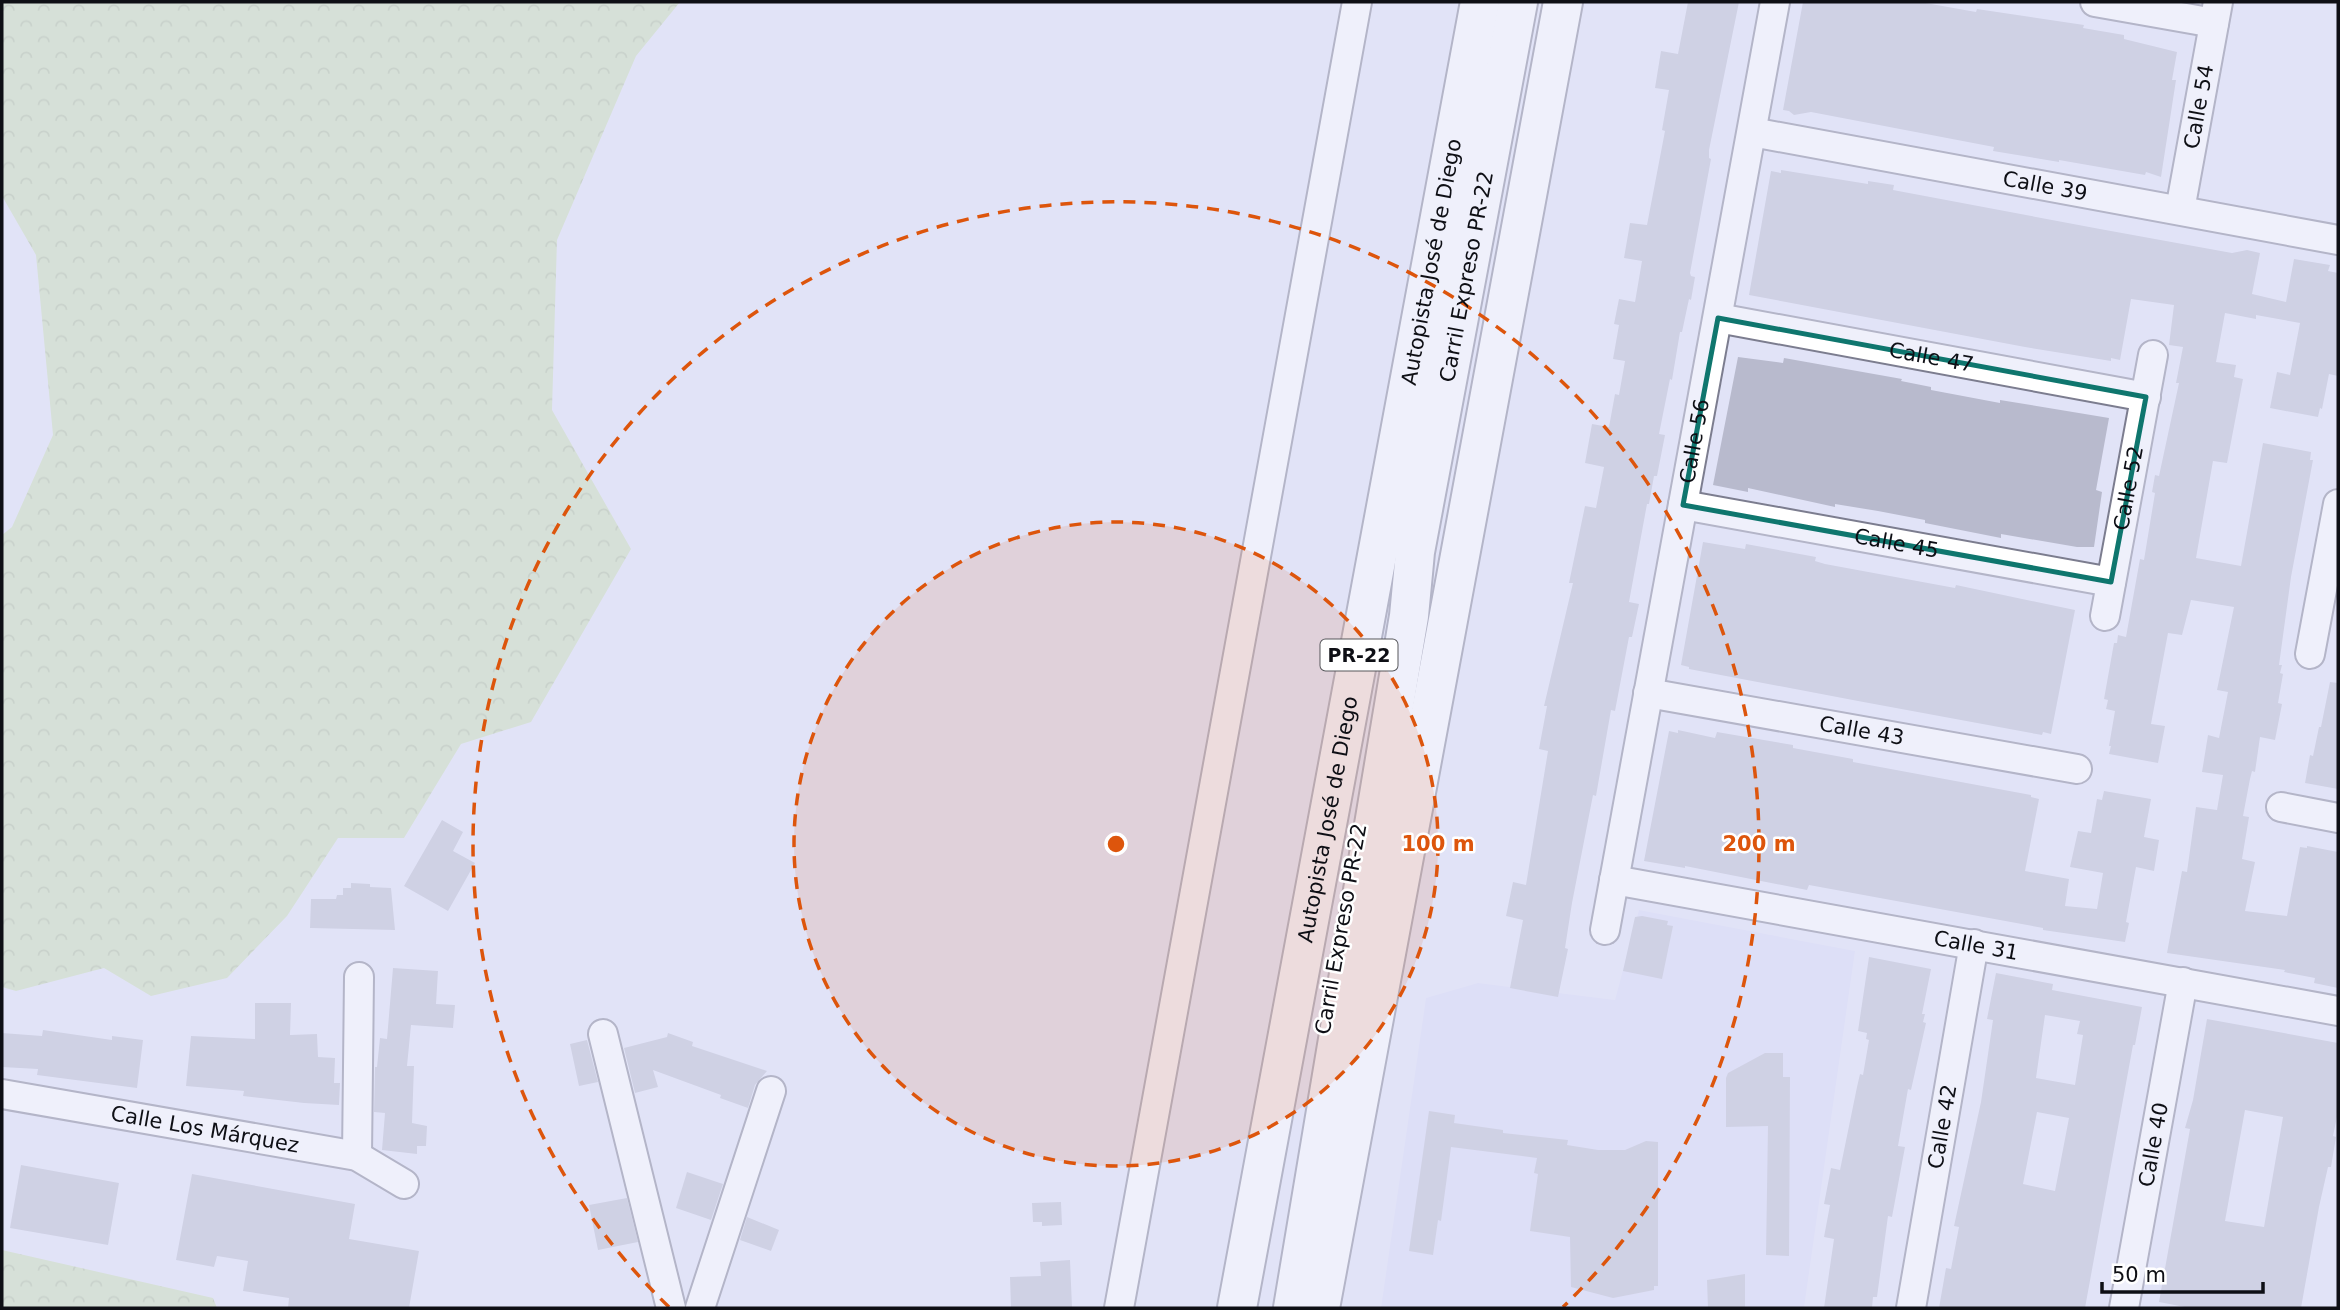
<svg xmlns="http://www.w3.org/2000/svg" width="2340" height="1310" font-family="'DejaVu Sans',sans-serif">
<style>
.built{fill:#d8d9f5}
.forest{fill:url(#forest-crowns)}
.building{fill:#b8bacd;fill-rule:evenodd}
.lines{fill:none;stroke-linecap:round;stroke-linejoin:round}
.minor-casing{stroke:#7c7d8f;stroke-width:32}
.highway-casing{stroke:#7c7d8f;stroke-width:42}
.minor{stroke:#fff;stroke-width:28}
.highway{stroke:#fff;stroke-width:38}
.marked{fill:none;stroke:#0f766e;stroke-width:5;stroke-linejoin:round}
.ring{fill:none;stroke:#dd550c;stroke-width:3.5;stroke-dasharray:12 9}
.labels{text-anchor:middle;stroke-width:5;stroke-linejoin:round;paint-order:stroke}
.shield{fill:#fff;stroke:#56575b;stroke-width:2}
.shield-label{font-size:19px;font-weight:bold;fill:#0e0f15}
.street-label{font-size:21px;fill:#0e0f15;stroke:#fff}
.centre{fill:#dd550c;stroke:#fff;stroke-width:3.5}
.ring-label{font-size:21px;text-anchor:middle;font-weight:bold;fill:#dd550c;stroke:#fff;stroke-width:5;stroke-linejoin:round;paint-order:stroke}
</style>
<defs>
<pattern id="forest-crowns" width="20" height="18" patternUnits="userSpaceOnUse" patternTransform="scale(1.75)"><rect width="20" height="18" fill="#c8dcb1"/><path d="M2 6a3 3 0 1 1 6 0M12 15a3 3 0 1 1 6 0" fill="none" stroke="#abbc97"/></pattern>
</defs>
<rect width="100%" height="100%" fill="#e1e3f7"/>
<polygon class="built" points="1639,910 1855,951 1804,1308 1381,1308 1426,998 1478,983 1615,1000"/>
<g class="forest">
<polygon points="2,2 680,2 636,56 557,240 552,410 631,549 531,722 461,744 404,838 338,838 287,916 227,978 151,996 104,968 16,991 2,987 2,535 12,527 53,435 36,255 2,196"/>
<polygon points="2,1250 213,1298 217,1308 2,1308"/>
</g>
<g class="building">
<polygon points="1688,2 1739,2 1709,150 1709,158 1711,159 1690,273 1691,276 1695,277 1691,300 1689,299 1682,332 1680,332 1672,380 1670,379 1659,434 1665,435 1657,476 1654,476 1649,504 1647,504 1629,602 1639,604 1632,637 1629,637 1615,711 1611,710 1596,796 1593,795 1572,903 1565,948 1568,949 1558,997 1510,988 1523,920 1506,916 1513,882 1526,885 1548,751 1539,749 1547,706 1544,706 1573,583 1569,583 1585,506 1596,508 1604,467 1585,463 1592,424 1609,427 1615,394 1619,395 1625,361 1613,359 1619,325 1614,324 1619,299 1635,302 1642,261 1624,258 1630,223 1647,225 1665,131 1662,130 1669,90 1655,88 1661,51 1678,54"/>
<polygon points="1803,2 1920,2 1976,12 1977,9 2084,25 2083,28 2124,35 2124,39 2177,52 2172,80 2176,80 2161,177 2146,172 2145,175 2059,160 2059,162 1993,151 1994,147 1811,112 1794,115 1789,111 1783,110"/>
<polygon points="1781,170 1868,184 1868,181 1894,185 1893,190 2100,229 2232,253 2247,250 2260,253 2252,294 2286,302 2294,259 2330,265 2328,271 2338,273 2338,376 2329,374 2322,409 2320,408 2318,417 2270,408 2277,372 2290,375 2300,323 2256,315 2256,319 2225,313 2216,362 2236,365 2234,377 2243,379 2227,463 2213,461 2196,558 2241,566 2263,443 2311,452 2310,460 2313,460 2291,577 2279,665 2282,665 2280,673 2283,674 2278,703 2282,704 2275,740 2260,737 2255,772 2252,771 2250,779 2243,816 2249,817 2242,859 2255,862 2245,911 2287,916 2300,847 2307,848 2307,846 2338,852 2338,988 2314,983 2315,978 2284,972 2285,970 2167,953 2182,871 2187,872 2196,807 2217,810 2223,775 2202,772 2208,735 2219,738 2228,692 2217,690 2234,607 2191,600 2182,635 2168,633 2151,724 2165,726 2158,763 2109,754 2111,746 2109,746 2115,711 2106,709 2108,700 2104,699 2114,643 2117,643 2118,635 2126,637 2140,559 2144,560 2155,493 2152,492 2155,475 2159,476 2179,383 2176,383 2183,347 2169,345 2174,305 2131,299 2120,360 2111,358 2111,361 2025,347 1749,295 1771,171 1781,173"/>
<polygon points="1738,357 1783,363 1784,358 1902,379 1901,381 1931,387 1931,390 2000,403 2000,400 2109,418 2096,490 2102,492 2094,547 2077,547 2001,534 2001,538 1925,523 1925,520 1878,511 1835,504 1835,507 1748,488 1748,492 1713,485"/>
<polygon points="1703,542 1745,549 1746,544 1816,557 1815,561 1825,564 1955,588 1956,585 2075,610 2051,734 2043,732 2042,735 1858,701 1689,669 1689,667 1681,665"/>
<polygon points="2330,682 2338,683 2338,789 2305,783 2310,755 2313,756 2319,727 2321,727"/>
<polygon points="1678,730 1715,738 1717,732 1793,745 1793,748 1853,759 1853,762 2031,795 2031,797 2039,799 2025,871 2069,879 2065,906 2097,909 2103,873 2070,867 2078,831 2091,833 2097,799 2102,800 2104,791 2151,799 2144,837 2159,840 2154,871 2136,867 2126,922 2129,923 2125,942 2043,930 2043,928 1809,885 1807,890 1685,866 1685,868 1644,861 1669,731 1678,733"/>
<polygon points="442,820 463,832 453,851 475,863 448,911 404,886"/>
<polygon points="351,883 370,884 370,887 391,888 395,930 310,928 311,899 336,899 337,895 343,895 343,888 351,888"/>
<polygon points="1642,916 1668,921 1667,925 1673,926 1662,979 1623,971 1635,917"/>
<polygon points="1869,957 1931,969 1922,1014 1925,1014 1923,1022 1926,1023 1911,1090 1908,1089 1898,1146 1905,1147 1892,1217 1888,1216 1877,1297 1873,1297 1872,1308 1824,1308 1834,1239 1824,1237 1830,1205 1824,1204 1831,1168 1840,1170 1857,1087 1860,1074 1863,1075 1869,1040 1866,1039 1867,1033 1858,1031"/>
<polygon points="393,968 438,971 436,1004 455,1005 453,1028 411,1025 407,1066 414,1066 412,1123 427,1126 426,1146 417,1146 417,1154 382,1150 385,1113 374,1112 375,1067 377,1067 380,1038 387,1039"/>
<path d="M1996,973l57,11 -1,6 90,17 -7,38h-2l-48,263h-146l7,-40 5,1 8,-42 -5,-1 27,-124 12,-82 -6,-1zM2045,1015l35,6 -3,13 6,1 -8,50 -39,-7zM2037,1112l32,6 -14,73 -32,-7z"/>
<polygon points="255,1003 291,1003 290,1035 317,1034 318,1057 335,1058 334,1083 340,1083 339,1105 304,1103 243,1096 244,1091 186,1086 191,1036 255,1039"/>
<path d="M2207,1019l131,24v69l-5,24 3,1 -5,30h-3l-9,40 -18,101h-111l-31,-6 31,-173 -5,-1 8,-28zM2245,1110l38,7 -19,110 -39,-6z"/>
<polygon points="43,1030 112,1040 112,1036 143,1040 137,1088 37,1075 38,1069 2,1067 2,1033 42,1036"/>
<polygon points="668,1033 693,1042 692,1046 767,1071 755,1085 748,1108 720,1098 721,1095 653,1070 658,1087 635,1093 624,1048 667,1037"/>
<polygon points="587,1040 598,1082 579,1086 570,1044"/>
<polygon points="1765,1053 1783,1053 1783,1077 1790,1077 1789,1256 1766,1255 1768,1126 1726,1127 1726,1078 1728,1073"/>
<polygon points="1429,1111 1455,1115 1454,1123 1503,1130 1503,1133 1568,1140 1567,1145 1598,1150 1625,1150 1646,1141 1658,1142 1658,1286 1654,1286 1654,1290 1613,1298 1571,1287 1570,1237 1530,1231 1538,1174 1534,1173 1537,1158 1451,1147 1441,1221 1438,1220 1433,1255 1409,1251"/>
<polygon points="21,1165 119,1183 108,1245 10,1228"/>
<polygon points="687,1172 723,1184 711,1220 676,1208"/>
<polygon points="192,1174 355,1204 349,1239 419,1251 409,1308 288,1308 289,1298 243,1291 248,1261 217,1256 214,1267 176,1260"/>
<polygon points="627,1198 638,1242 598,1250 589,1205"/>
<polygon points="1061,1202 1062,1225 1042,1226 1042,1222 1033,1222 1032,1203"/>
<polygon points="747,1217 779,1230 771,1251 740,1240"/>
<polygon points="1070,1260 1072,1307 1011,1308 1010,1277 1041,1276 1040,1262"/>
<polygon points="1745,1274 1745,1308 1708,1308 1707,1280"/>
</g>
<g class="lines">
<g class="minor-casing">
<g id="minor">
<polyline points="2095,2 2214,23"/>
<path id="s1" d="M1752,132l586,108"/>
<path id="s2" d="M2180,210l38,-208"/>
<path id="s3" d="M1718,318l428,79"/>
<path id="s4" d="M1683,505l428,77"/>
<path id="s5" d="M2105,616l48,-261"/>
<polyline points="2310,654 2338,504"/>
<path id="s6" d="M1648,693l429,76"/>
<polyline points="2281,807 2338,818"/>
<path id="s7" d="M1614,880l724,131"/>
<path id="s8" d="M1605,930l170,-928"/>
<polyline points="603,1034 671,1308"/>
<path id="s9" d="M2,1094l355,62 47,28"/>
<polyline points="357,1156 359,977"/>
<polyline points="700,1308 771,1091"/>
<polyline points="1119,1308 1357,2"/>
<path id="s10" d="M1911,1308l63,-364"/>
<path id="s11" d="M2124,1308l59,-326"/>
</g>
</g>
<g class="highway-casing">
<g id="highway">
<path id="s12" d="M1237,1308l243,-1306"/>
<path id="s13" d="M1293,1308l116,-692 6,-64 103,-550"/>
<polyline points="1320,1308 1563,2"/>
</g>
</g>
<use href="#minor" class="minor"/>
<use href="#highway" class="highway"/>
</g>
<path d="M0 0H2340V1310H0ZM1718,318l428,79 -35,185 -428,-77z" fill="#e1e3f7" fill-opacity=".55" fill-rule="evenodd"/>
<path class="marked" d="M1718,318l428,79 -35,185 -428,-77z"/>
<circle cx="1116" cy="844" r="322" fill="#dd550c" fill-opacity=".12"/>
<g class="ring">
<circle cx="1116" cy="844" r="322"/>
<path d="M669 1307A643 643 0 1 1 1563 1307"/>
</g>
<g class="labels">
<rect class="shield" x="1320.5" y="639.5" width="77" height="31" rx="5"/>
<g class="shield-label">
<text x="1359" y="662">PR-22</text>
</g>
<g class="street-label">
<text dy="7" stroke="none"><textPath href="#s2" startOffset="105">Calle 54</textPath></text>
<text dy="7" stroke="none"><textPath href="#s1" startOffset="298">Calle 39</textPath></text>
<text dy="7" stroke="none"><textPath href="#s12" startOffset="1064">Autopista José de Diego</textPath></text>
<text dy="7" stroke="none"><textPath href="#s13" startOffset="1046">Carril Expreso PR-22</textPath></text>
<text dy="7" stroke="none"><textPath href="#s3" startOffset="217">Calle 47</textPath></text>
<text dy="7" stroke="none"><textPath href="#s8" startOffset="497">Calle 56</textPath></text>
<text dy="7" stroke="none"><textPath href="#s5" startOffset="130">Calle 52</textPath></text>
<text dy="7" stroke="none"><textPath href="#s4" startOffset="217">Calle 45</textPath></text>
<text dy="7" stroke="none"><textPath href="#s6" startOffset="217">Calle 43</textPath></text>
<text dy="7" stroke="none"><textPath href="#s12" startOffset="497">Autopista José de Diego</textPath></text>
<text transform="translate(1341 929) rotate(-80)" y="7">Carril Expreso PR-22</text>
<text dy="7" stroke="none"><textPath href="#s7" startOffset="368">Calle 31</textPath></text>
<text dy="7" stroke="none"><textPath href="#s10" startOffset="184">Calle 42</textPath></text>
<text dy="7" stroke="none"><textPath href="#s9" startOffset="206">Calle Los Márquez</textPath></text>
<text dy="7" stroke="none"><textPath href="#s11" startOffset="166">Calle 40</textPath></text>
</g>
</g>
<circle cx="1116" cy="844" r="10" class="centre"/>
<g class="ring-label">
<text x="1438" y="851">100 m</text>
<text x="1759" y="851">200 m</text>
</g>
<rect width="2340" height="1310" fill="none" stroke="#0e0f15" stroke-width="7"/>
<path d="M2102 1282v10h161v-10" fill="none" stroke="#0e0f15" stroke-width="3.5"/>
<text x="2112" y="1282" font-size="21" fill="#0e0f15" stroke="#ffffff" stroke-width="5" paint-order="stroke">50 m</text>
</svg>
